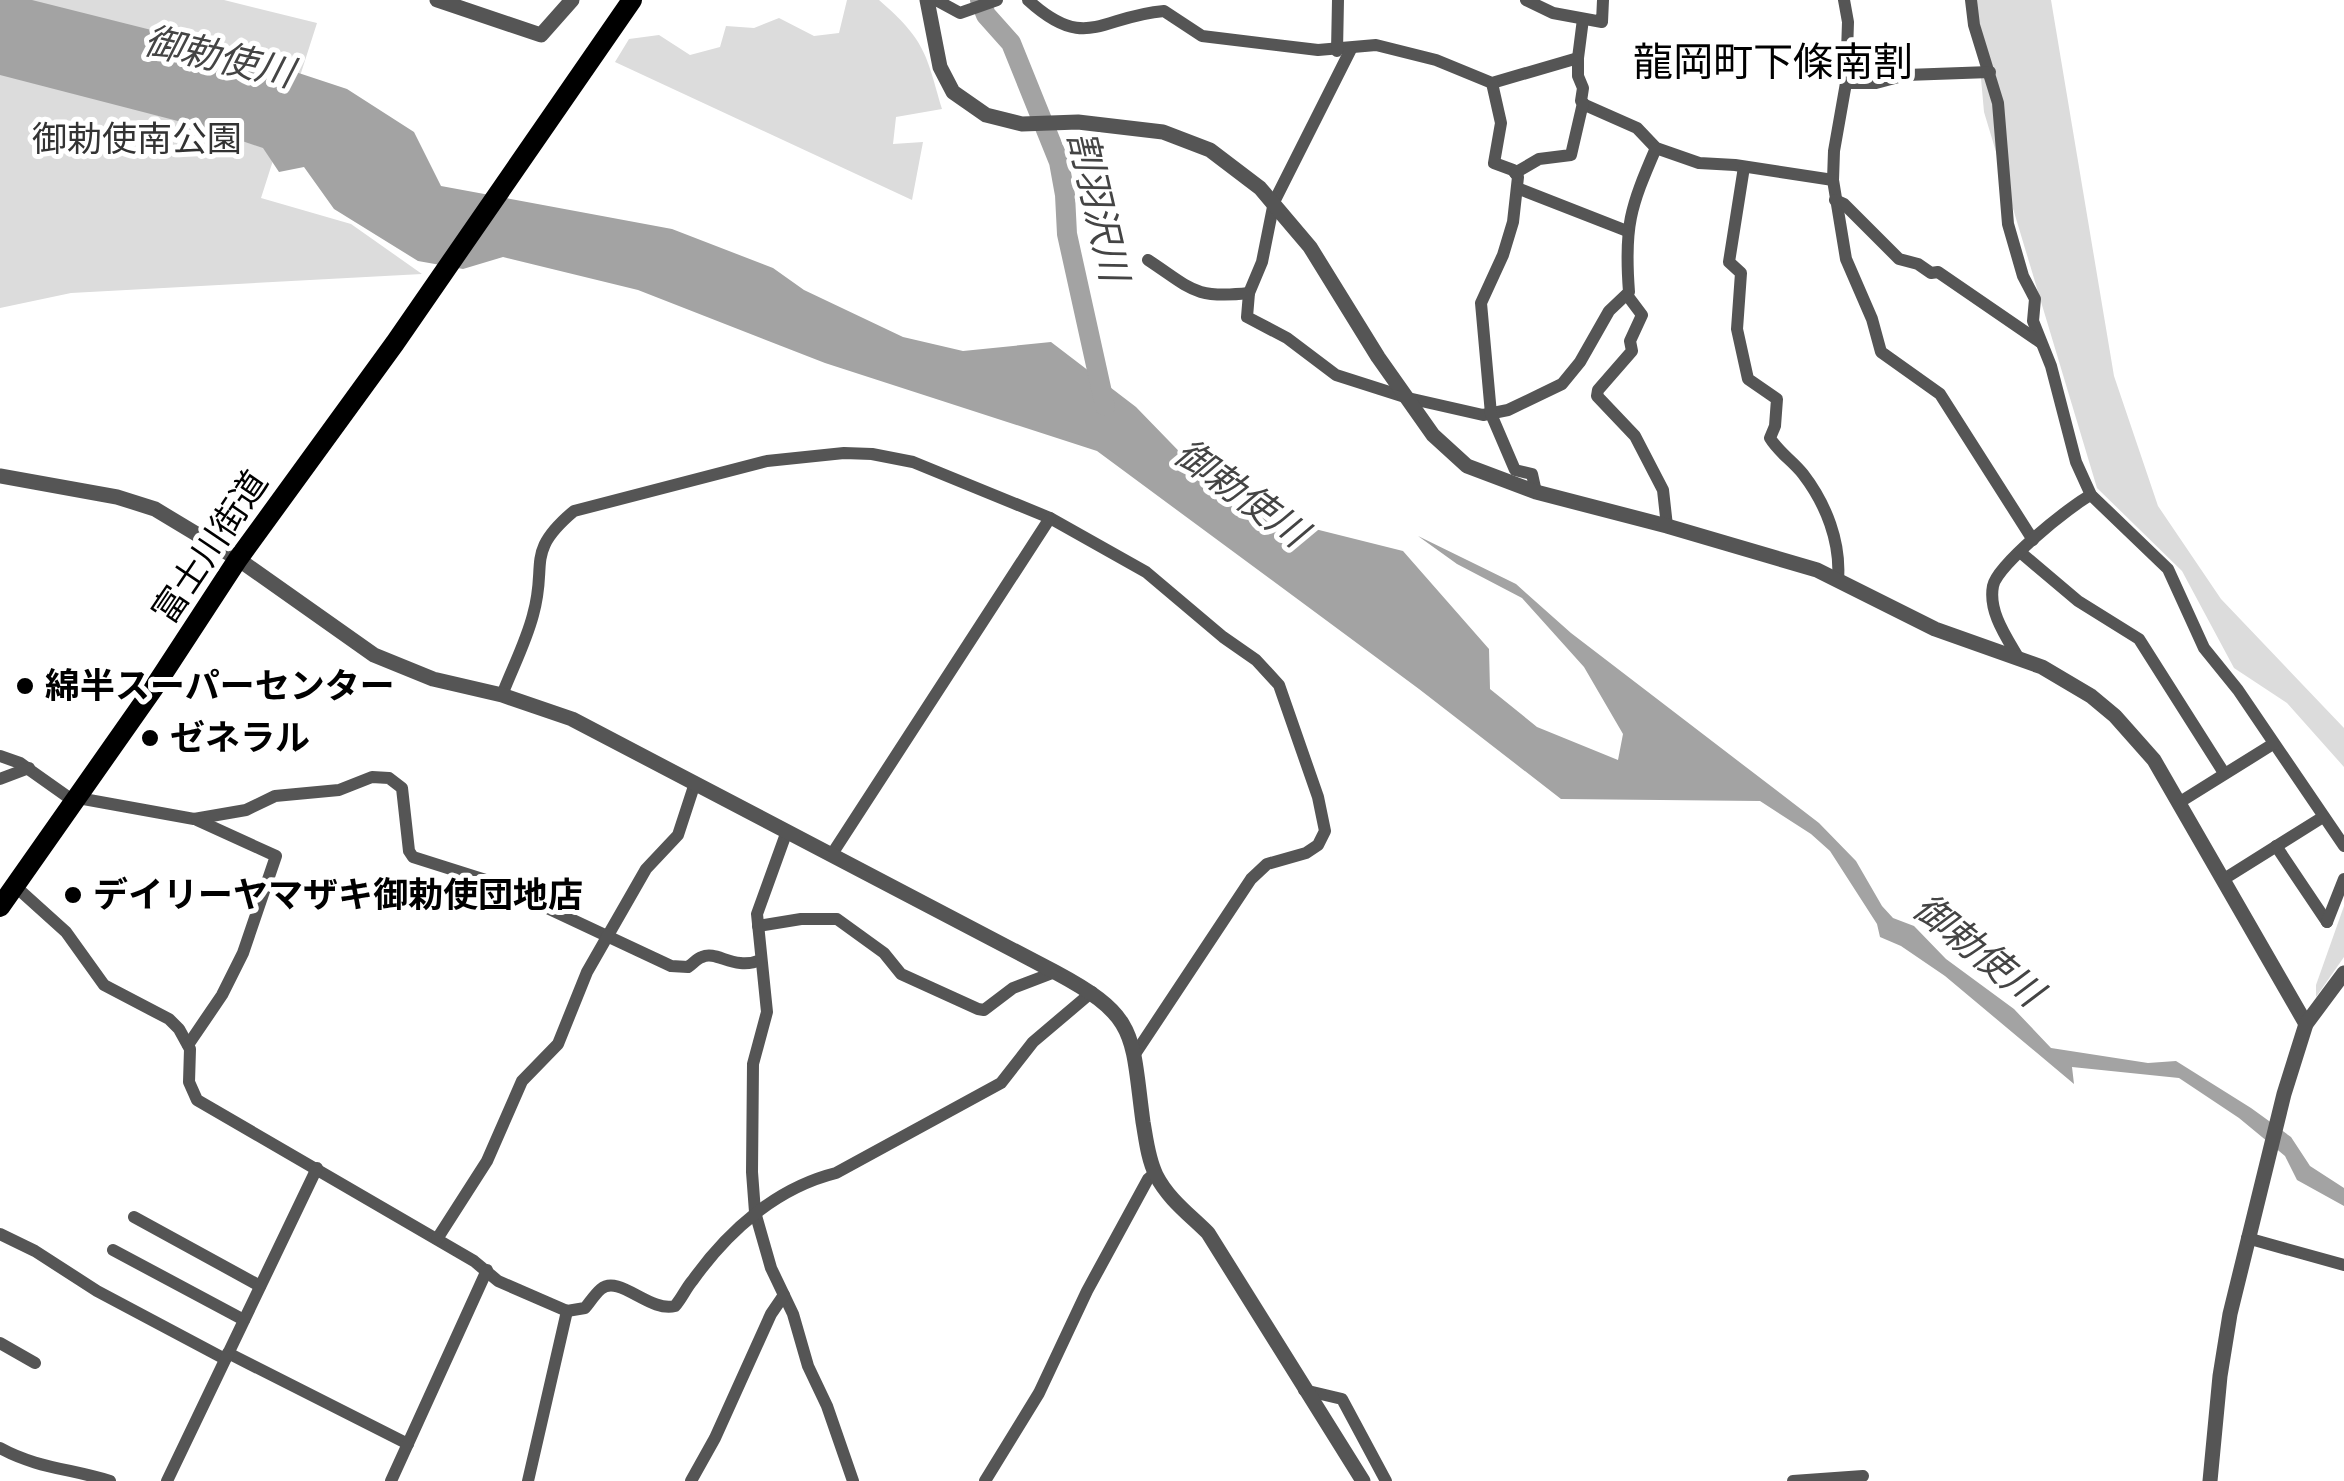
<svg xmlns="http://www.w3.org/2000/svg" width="2344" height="1481" font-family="Arial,'Noto Sans JP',sans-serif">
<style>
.green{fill:#dcdcdc}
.water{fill:#a3a3a3}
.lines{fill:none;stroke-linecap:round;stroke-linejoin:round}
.river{stroke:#a3a3a3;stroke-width:20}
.minor{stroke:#555;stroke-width:12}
.tertiary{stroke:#555;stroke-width:15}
.primary{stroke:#000;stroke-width:20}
.poi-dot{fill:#000;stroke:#fff;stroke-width:4}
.labels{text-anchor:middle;stroke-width:10;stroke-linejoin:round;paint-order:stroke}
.park-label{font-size:35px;fill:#333;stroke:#fff}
.street-label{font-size:35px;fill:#000;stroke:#fff}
.poi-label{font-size:35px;font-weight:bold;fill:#000;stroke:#fff;text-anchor:start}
.water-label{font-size:38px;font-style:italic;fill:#444;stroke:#fff}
.quarter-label{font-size:40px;fill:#000;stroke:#fff}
</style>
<rect width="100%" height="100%" fill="#fff"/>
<g class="green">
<polygon points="0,0 224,0 317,23 261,198 351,224 422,274 71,293 0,308"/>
<path d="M847,0h32c46,40 47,53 63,109l-46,8 -3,27 30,-2 -11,58 -297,-138 14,-23 30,-4 31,20 30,-8 6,-21 28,2 25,-10 35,18 25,-3z"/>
<polygon points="1974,0 2051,0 2114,376 2158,506 2221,599 2344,728 2344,767 2287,703 2234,668 2182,571 2097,488 1984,112"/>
<polygon points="2344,906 2344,957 2316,997 2316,985"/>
</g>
<polygon class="water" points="0,0 32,0 223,48 347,89 414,132 441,186 672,229 773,268 804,290 903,337 963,351 1051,342 1136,407 1235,509 1403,551 1489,649 1490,689 1537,727 1618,760 1623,734 1584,667 1522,598 1457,564 1418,536 1516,584 1571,633 1819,823 1856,861 1882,906 1893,918 1914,926 1946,959 2014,1009 2051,1048 2148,1063 2176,1061 2251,1108 2291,1137 2310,1166 2344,1188 2344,1206 2297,1180 2285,1156 2239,1118 2179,1078 2072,1067 2074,1084 1945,976 1901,946 1880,937 1877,924 1830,851 1811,834 1760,801 1561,799 1419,689 1097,451 825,363 638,290 503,257 463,269 418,261 334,209 304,167 279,172 263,148 201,127 0,75"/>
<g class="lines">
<polyline class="river" points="980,0 986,15 1011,43 1059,162 1065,195 1067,234 1105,406"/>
<g class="minor">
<polyline points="936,0 960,13 997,0"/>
<path d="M1028,0c58,53 73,16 136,11l38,25 116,14 58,-5 60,15 56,23 86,-25"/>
<polyline points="1526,0 1553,13 1602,22 1603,0"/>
<polyline points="1844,0 1848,22 1846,83 1834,151 1833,180 1846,259 1872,319 1881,352 1940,394 2033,540"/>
<polyline points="1971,0 1974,25 1998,103 2008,224 2023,276 2035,299 2033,321 2051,366 2076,462 2091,495 2168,569 2204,648 2238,690 2344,846"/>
<polyline points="1583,19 1578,58 1578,76 1583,88 1581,101 1585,105 1637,128 1656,148 1699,163 1735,165 1833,180"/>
<path d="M1351,49l-77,153 -12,60 -13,31 -2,24 40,21 49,37 72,23 75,17 25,-5 54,-26 18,-22 29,-51 20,-19c-5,-66 1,-84 27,-144"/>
<polyline points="1337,51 1338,0"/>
<polyline points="1492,83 1501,123 1494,163 1513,170 1518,177 1513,222 1503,255 1481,303 1491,414 1515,470 1532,474 1536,492"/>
<polyline points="1846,83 1876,83 1906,75 1990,72"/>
<path d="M1744,167l-15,95 12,11 -4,56 11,50 29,20 -2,27 -5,12c9,15 22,22 33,36 23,30 38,68 35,106"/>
<polyline points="1515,173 1539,159 1571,155 1583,103"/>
<polyline points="1517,188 1627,231"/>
<polyline points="1835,200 1844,204 1899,259 1918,264 1931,273 1938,272 2040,342"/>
<path d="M1148,260c44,29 46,39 101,33"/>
<polyline points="1627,295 1642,315 1630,341 1632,351 1598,390 1597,396 1635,436 1663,490 1667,526"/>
<polyline points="2020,552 2078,601 2139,639 2224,773"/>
<path d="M2019,659c-12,-21 -31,-47 -26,-73 4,-21 78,-81 98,-91"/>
<path d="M502,695c10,-26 24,-53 31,-80 15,-52 -9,-62 41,-104l193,-50 77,-8 28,1 41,8 137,56 96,54 77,65 33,23 23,25 39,112 7,34 -7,14 -12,8 -39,11 -16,15 -116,175"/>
<polyline points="0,756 20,763 75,802"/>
<polyline points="0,779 29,768"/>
<path d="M78,798l116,21 52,-9 29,-14 64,-6 33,-13 17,1 13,10 7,63 4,6 79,25 179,84 17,1c5,-3 8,-8 14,-10 15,-7 32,14 59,3"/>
<polyline points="2180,802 2273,744"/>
<polyline points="787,831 757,914 767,1012 753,1064 752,1172 755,1212 771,1268 793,1314 808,1366 827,1406 853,1481"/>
<polyline points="2276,846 2327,922"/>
<polyline points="832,854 1050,518"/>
<polyline points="2224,879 2323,817"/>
<path d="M15,886l51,46 38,53 65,34 10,10 11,20 -1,33 8,18 277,161 24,20 69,30 18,-3c5,-6 10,-14 16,-19 18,-15 49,24 74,17 7,-8 11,-18 18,-26 35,-49 83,-92 143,-107l165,-90 32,-41 59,-50"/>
<polyline points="2327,922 2344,879"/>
<polyline points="758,926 801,919 837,919 884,953 901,974 978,1009 984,1010 1013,988 1055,972"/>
<polyline points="188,1045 222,995 243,953 276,856 197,820"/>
<polyline points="134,1217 260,1286"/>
<polyline points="0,1234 35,1251 97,1291 225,1359"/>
<polyline points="2247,1238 2344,1265"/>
<polyline points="437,1239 487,1161 522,1081 558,1044 587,972 646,869 678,835 695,783"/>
<polyline points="113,1250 244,1320"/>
<polyline points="0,1343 35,1363"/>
<polyline points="228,1353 408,1444"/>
<polyline points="1304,1390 1342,1399 1386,1481"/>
<path d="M0,1448c36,20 72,21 110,33"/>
<polyline points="167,1481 317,1168"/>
<polyline points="391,1481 487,1270"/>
<polyline points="528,1481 567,1311"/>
<polyline points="691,1481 715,1438 771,1314 784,1295"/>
<polyline points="985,1481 1039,1393 1087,1291 1148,1179 1155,1173"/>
<polyline points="1793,1481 1863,1476"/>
</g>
<g class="tertiary">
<polyline points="437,0 541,35 572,0"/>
<polyline points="927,0 940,67 953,92 986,115 1022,124 1078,122 1163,132 1210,150 1260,188 1310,247 1378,357 1433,435 1467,466 1536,492 1667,526 1817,570 1935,629 2042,667 2091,696 2115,716 2154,760 2306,1024"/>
<path d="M0,476l117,21 38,12 83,50 136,96 59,24 69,16 70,24 483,253c84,45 76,61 88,150 3,17 5,37 13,53 12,24 34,40 52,58l155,248"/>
<polyline points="2210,1481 2220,1376 2230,1314 2284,1094 2306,1024 2344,973"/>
</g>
<polyline class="primary" points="0,907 153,689 238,559 395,343 632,0"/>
</g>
<g class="poi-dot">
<circle cx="25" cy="686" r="10"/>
<circle cx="150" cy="738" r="10"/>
<circle cx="73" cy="895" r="10"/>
</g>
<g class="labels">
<g class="park-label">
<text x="137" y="151">御勅使南公園</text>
</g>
<g class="street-label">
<text transform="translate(210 547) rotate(-56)" y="12">富士川街道</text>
</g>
<g class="poi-label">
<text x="45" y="698">綿半スーパーセンター</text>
<text x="170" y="750">ゼネラル</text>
<text x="93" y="907">デイリーヤマザキ御勅使団地店</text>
</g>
<g class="water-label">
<text transform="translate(219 57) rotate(13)" y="13">御勅使川</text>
<text transform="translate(1098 206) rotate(77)" y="13">割羽沢川</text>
<text transform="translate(1241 493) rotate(36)" y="13">御勅使川</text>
<text transform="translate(1978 950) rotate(39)" y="13">御勅使川</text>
</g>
<g class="quarter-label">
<text x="1773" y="76">龍岡町下條南割</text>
</g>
</g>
</svg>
